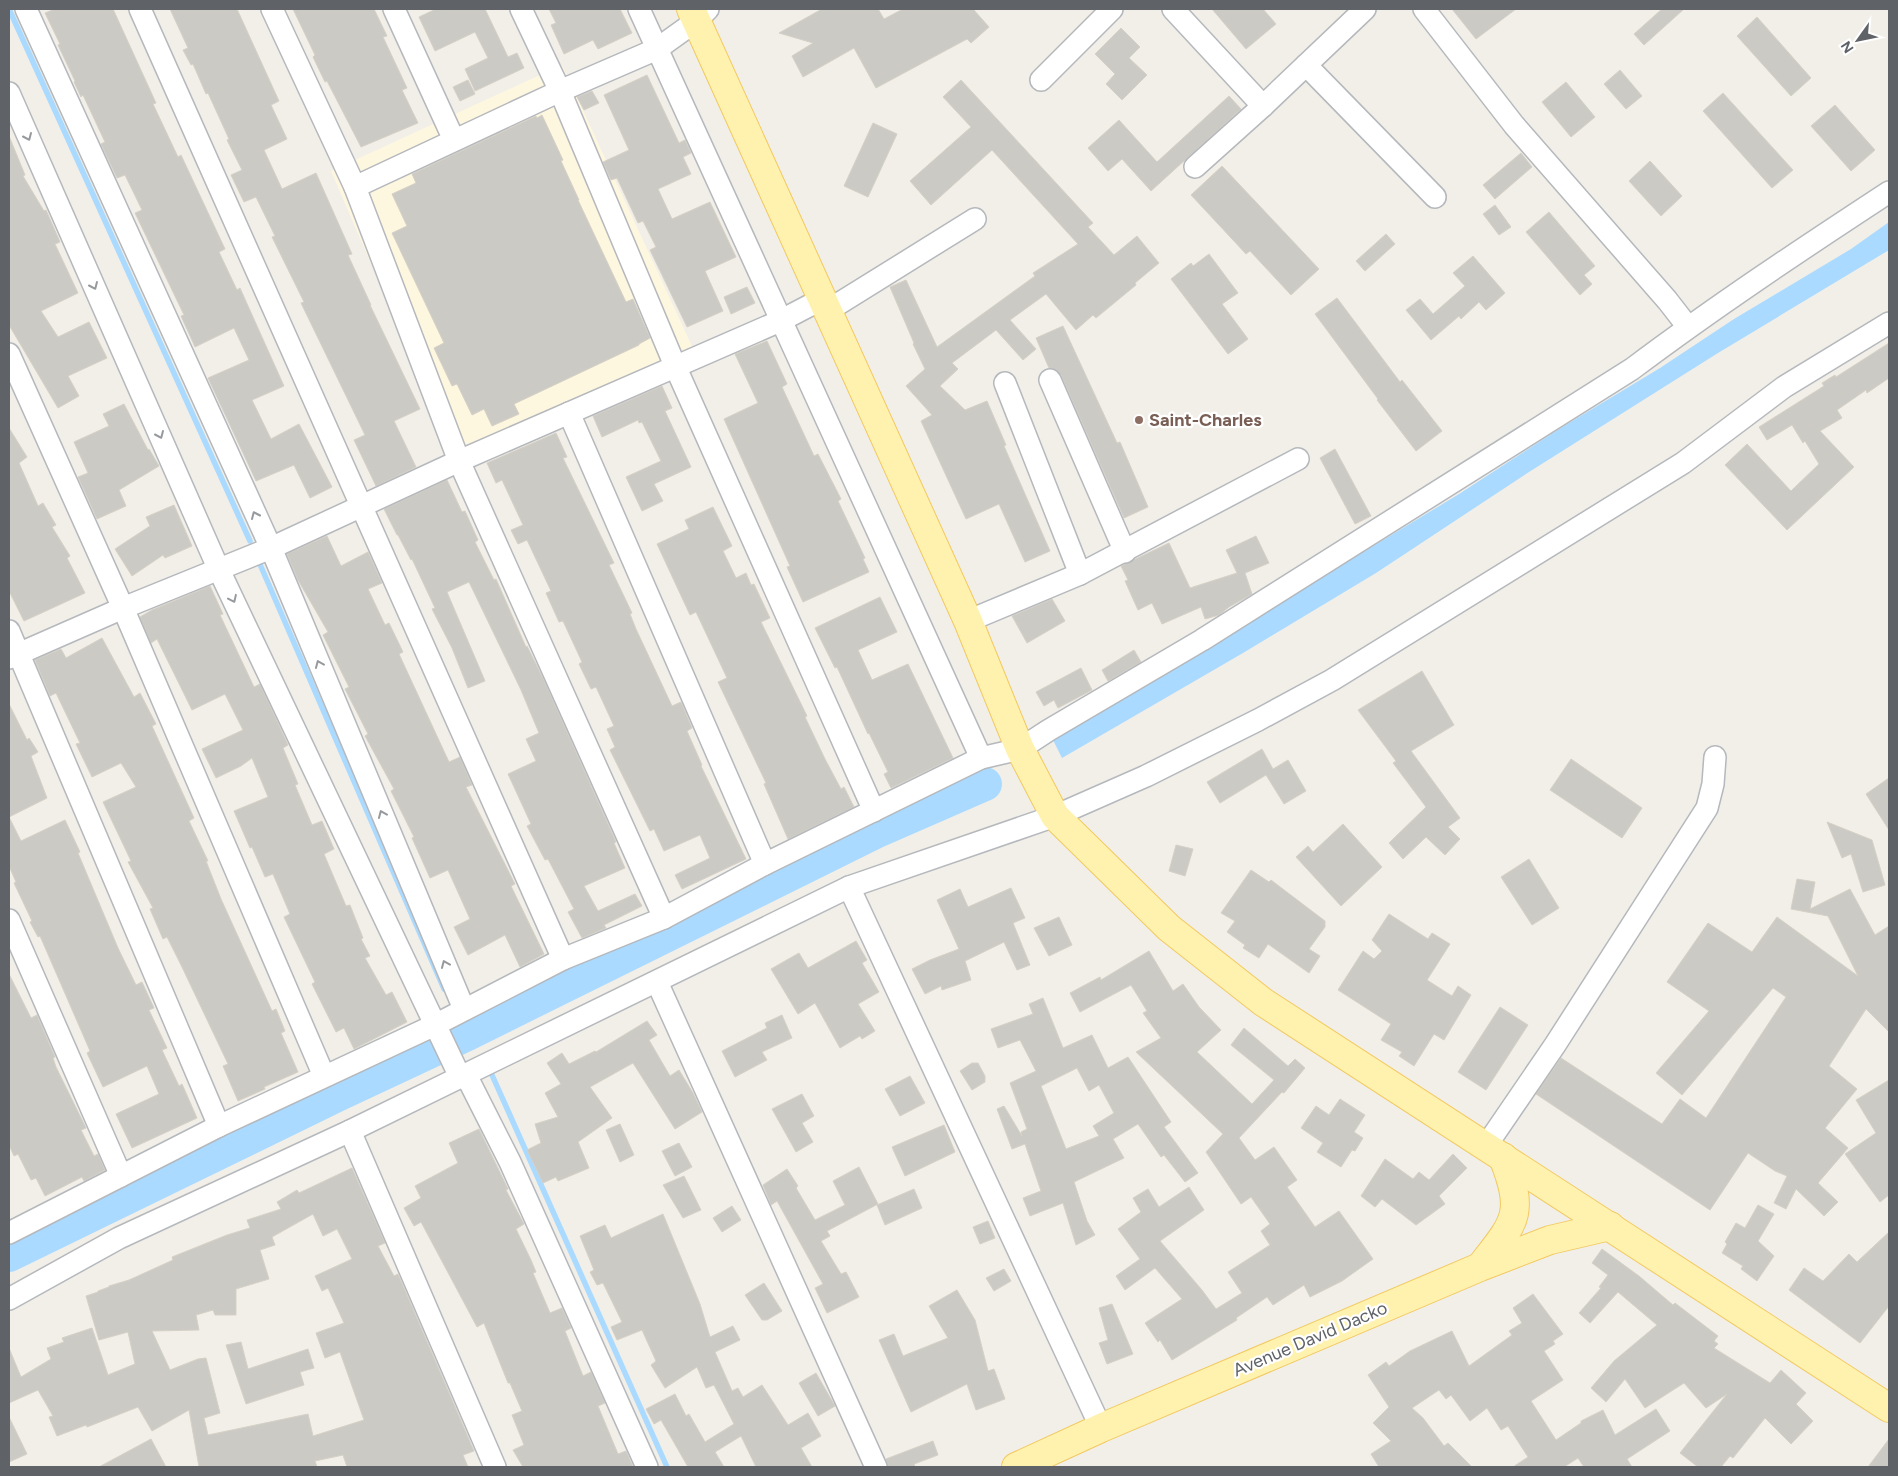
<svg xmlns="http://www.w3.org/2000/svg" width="1898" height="1476" font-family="Figtree,sans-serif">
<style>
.commercial{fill:#fef7e0}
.water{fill:#aadaff}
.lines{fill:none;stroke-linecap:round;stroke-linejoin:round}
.stream{stroke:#aadaff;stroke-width:5.5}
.river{stroke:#aadaff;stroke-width:34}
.building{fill:#cccac5;stroke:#d6d1c6;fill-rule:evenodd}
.minor-casing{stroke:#b5b8bc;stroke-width:24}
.major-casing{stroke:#f2c960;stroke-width:30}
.minor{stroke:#fff;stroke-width:21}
.major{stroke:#fff2af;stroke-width:28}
.oneway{stroke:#979a9d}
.education-dot{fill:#8d6e63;stroke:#fff;stroke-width:2}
.labels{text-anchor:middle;stroke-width:4.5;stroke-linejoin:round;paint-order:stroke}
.education-label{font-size:18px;font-weight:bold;fill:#785e54;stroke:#fff;text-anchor:start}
.street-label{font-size:18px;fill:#5f6368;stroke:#fff}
</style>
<rect width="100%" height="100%" fill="#f1efe8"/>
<polygon class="commercial" points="562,65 696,355 456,460 331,171"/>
<polygon class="water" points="1889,222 1889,250 1718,353 1529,472 1376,573 1243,653 1062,758 1053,740 1459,494 1559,429 1660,368 1734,319 1851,249"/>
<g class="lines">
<g class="stream">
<polyline points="9,9 250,541"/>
<polyline points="259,562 444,989"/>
<polyline points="492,1075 667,1467"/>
</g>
<polyline class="river" points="9,1255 337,1095 467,1034 875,832 985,784"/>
</g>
<g class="building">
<polygon points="55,9 113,9 156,103 153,104 178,157 181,155 225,249 219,252 237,290 240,288 284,386 252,400 271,439 299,424 332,487 310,498 294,465 256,481 208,378 249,360 234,328 195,347 181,316 184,315 135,213 142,210 125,175 117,178 101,144 105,142 83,95 81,97 74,82 75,81 58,45 60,44 45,13"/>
<polygon points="170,9 237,9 279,101 271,105 287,139 264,150 282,189 316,173 352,254 348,255 371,305 370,305 420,409 394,421 416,467 376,486 354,440 365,435 301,303 304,302 272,237 275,236 256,197 244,202 231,175 242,170 227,140 229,139 208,93 206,94 193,64 191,65 183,50 188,48"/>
<polygon points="293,9 374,9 387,36 383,37 407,88 402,90 418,123 361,147 327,81 325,82 313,57 315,55"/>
<polygon points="436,9 485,9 508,57 517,53 524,68 475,91 465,69 488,58 475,32 435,51 419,17"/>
<polygon points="549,9 620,9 632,33 598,49 593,40 564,54 551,25 556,23"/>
<polygon points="822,9 878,9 884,19 903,9 973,9 989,27 971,43 967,39 876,88 854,48 803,77 792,56 813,43 779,33"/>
<polygon points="1212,9 1263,9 1276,24 1246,49"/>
<polygon points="1452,9 1516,9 1476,39"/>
<polygon points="1662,9 1684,9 1644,45 1634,34"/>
<polygon points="1757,17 1811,78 1791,96 1737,36"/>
<polygon points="1121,28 1140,47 1129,58 1147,75 1122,100 1106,84 1115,74 1095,54"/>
<polygon points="1620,70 1642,96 1626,109 1604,84"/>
<polygon points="647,75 679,143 685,140 691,153 683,157 691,174 658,189 672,219 710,202 736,257 705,271 723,311 687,327 650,250 656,247 643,221 638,223 617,178 611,180 603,162 629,150 604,95"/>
<polygon points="468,80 475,94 460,101 453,87"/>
<polygon points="961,80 1093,223 1088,227 1114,255 1137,236 1159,263 1135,283 1136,285 1096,318 1093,315 1076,330 1046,294 1010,320 1036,349 1023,360 996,330 952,363 958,369 940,386 965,410 987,401 1006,445 1004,446 1050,551 1025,562 999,504 966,519 921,421 932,415 906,386 925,369 913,344 914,343 890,287 906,280 937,347 1035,276 1033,273 1078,244 992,150 931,205 910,181 971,127 943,97"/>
<polygon points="1566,82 1595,117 1571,137 1542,102"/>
<polygon points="592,91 599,103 584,110 577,97"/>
<polygon points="1723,93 1793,170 1772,188 1703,111"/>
<polygon points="1229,96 1241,109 1151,191 1122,159 1108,171 1088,148 1119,120 1157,162"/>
<polygon points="1835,105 1875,150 1851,171 1811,126"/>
<polygon points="542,115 563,160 561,161 579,200 578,200 626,302 633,299 650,338 639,344 639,345 514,404 519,414 492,426 484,409 472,415 457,384 452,386 434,348 444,343 392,233 407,226 392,194 416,183 412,174 536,116 537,118"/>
<polygon points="873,123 897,134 868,197 844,186"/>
<polygon points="9,136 25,175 23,176 44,211 46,210 60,242 55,244 78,293 41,311 58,337 89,322 107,358 68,376 79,396 58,408 9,325"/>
<polygon points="1521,153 1532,167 1495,199 1483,185"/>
<polygon points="1650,161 1682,196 1661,216 1629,181"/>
<polygon points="1222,166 1319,269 1291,295 1250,251 1246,254 1191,195"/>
<polygon points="1495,205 1511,227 1499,235 1483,214"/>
<polygon points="1549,212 1595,266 1584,275 1592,284 1580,295 1526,232"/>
<polygon points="1386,234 1395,244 1365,271 1356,261"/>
<polygon points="1209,254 1238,293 1222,304 1248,339 1228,354 1171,279 1191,263 1193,266"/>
<polygon points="1473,256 1505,293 1486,310 1479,302 1461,319 1459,316 1431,340 1406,310 1420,299 1433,314 1465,286 1453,273"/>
<polygon points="747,287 755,303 731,314 724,297"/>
<polygon points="1337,298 1400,382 1402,380 1442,431 1416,451 1377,400 1378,399 1315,314"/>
<polygon points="1063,326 1117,443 1120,442 1148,507 1124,518 1061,375 1057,370 1049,368 1036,338"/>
<polygon points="767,341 787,384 782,387 814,456 818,454 841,499 838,501 865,558 863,559 869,572 803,602 787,567 790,566 724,419 758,403 735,354"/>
<polygon points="1889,343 1889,378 1867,393 1866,390 1837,410 1842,418 1820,431 1854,467 1787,530 1725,465 1747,444 1791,491 1819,464 1805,441 1803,443 1792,425 1767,440 1759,427 1824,386 1822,383 1835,375 1836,377"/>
<polygon points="662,386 672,408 665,411 691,467 654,484 663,501 642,511 626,477 661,461 642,422 639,423 638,420 602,437 593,416"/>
<polygon points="124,404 148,450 149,449 159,466 119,490 126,506 97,519 78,477 88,473 74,442 109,426 103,414"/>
<polygon points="9,428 27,457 19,463 38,506 43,503 56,525 52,527 70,556 67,558 85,593 24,621 9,591"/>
<polygon points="556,433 567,457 563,458 614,563 609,565 632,613 630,614 636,629 672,706 681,702 692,728 687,731 702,765 701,766 746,859 682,889 675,875 710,858 700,835 664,851 654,829 650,831 610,750 615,747 607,729 614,726 596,687 591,689 579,664 582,662 563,621 559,622 546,593 551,591 527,540 518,544 511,530 523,525 502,480 496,483 487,463"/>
<polygon points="1335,449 1371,516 1355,524 1320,458"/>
<polygon points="447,480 462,512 465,511 478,540 475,542 494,580 496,579 526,647 527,646 544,680 616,842 614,843 625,868 584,886 598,911 635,894 642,906 604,925 606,928 582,938 568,912 574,909 548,859 545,860 527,826 531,824 508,774 536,761 526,739 539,733 521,690 469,582 447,592 485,681 468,688 452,648 432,609 435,608 412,559 411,560 398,535 397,535 384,509"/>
<polygon points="174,505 192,546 165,558 163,555 132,576 115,549 150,526 146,517"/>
<polygon points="713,507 732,546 723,551 736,578 746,573 751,585 754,584 770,618 761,622 807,716 805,717 825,759 841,789 844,787 854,807 788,839 764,784 766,783 718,682 727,678 696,612 690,615 657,544 689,529 685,520"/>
<polygon points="327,536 341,566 368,552 382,583 368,589 385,625 389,623 403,652 399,654 449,762 460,757 472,785 466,787 515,884 511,886 544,954 520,967 505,935 468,955 454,927 470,919 448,870 430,878 412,838 414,837 391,791 394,789 365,736 368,734 345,689 349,687 323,635 328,632 298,580 287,554"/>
<polygon points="1256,536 1269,563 1245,573 1252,594 1229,607 1219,615 1205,619 1201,607 1162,624 1152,603 1138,610 1125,581 1128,580 1121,566 1169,543 1190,588 1237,573 1226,550"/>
<polygon points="210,586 223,614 220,615 254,687 260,684 288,745 283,748 298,784 295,785 312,825 322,821 334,849 324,854 346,906 350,905 363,938 361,939 370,956 365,958 386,995 392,992 407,1022 354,1049 344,1028 336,1032 312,984 315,982 284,917 290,914 273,874 265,877 252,847 250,848 234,811 268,797 252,758 241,766 216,778 202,749 243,730 225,694 192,710 157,639 151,643 140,617 152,610"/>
<polygon points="880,597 897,632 858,650 872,680 908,664 953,758 891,788 884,774 888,772 869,733 868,734 837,667 835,668 815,628"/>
<polygon points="1052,599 1065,621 1027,643 1012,616"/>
<polygon points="102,638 134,697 140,693 156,724 152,726 194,818 189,821 208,861 206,861 221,899 272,1011 276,1009 285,1031 281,1033 298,1072 264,1087 265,1089 238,1101 223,1066 228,1064 181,965 167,937 163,939 150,909 153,908 128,862 131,861 103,802 136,787 121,763 92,777 76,744 80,743 56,693 50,696 35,660 61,649 66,658"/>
<polygon points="1134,650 1141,662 1108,681 1102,670"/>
<polygon points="1081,668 1092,690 1058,708 1054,700 1044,706 1036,692"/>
<polygon points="1422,671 1454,725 1411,751 1460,818 1448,827 1460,839 1445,855 1426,837 1403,859 1389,843 1426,807 1393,763 1396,761 1358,710"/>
<polygon points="9,704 27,740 29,738 38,752 31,756 47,798 9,817 21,841 65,820 80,852 78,853 118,948 136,985 142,982 154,1008 149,1010 167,1048 162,1050 179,1086 182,1084 197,1118 132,1148 116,1114 159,1094 147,1066 103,1087 87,1053 90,1051 40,936 38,937 30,922 32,921 14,883 16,882 9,866"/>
<polygon points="1262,749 1273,769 1288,760 1306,791 1284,804 1266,775 1220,803 1207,782"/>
<polygon points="1571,759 1642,808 1622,838 1550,790"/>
<polygon points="1889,778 1889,830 1866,794"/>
<polygon points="1827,822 1872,840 1885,885 1863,892 1851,854 1842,858"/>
<polygon points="1343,824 1382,867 1341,906 1296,857 1308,846 1313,852"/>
<polygon points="1176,845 1193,849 1185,876 1169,871"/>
<polygon points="1529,859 1559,908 1532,925 1501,877"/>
<polygon points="1251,870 1269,882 1271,880 1325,921 1325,927 1309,949 1320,956 1309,973 1268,944 1259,958 1243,948 1245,945 1227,932 1235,921 1221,913"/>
<polygon points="1797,879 1815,882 1810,909 1850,889 1875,935 1889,926 1889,1032 1866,1009 1829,1066 1857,1089 1825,1128 1848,1148 1818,1183 1838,1202 1824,1216 1796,1189 1786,1209 1774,1203 1787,1176 1775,1171 1748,1153 1710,1210 1536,1094 1561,1058 1662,1124 1680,1099 1706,1118 1786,997 1773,988 1682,1095 1656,1073 1709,1011 1667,982 1708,923 1752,952 1777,917 1858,976 1828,916 1791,909"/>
<polygon points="1011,888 1025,918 1013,923 1030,965 1017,970 1004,942 965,961 971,980 942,990 941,986 925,994 912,969 930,960 959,949 937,900 960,889 968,907"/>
<polygon points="1389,914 1428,939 1432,933 1450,944 1427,980 1452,996 1458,986 1471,995 1444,1040 1434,1034 1414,1066 1399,1056 1402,1052 1381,1040 1391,1024 1338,990 1363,951 1374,959 1382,951 1372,940"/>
<polygon points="1059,917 1072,945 1049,956 1034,928"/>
<polygon points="856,941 867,960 862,963 879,992 858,1004 875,1031 862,1039 860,1036 840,1048 815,1003 798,1014 771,969 799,953 808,968"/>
<polygon points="1149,951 1173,991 1183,984 1199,1007 1221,1030 1197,1052 1252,1104 1274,1080 1231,1045 1244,1028 1288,1066 1295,1059 1305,1068 1284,1093 1282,1092 1239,1138 1255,1160 1274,1147 1297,1180 1287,1187 1315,1227 1339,1211 1373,1259 1342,1281 1310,1297 1304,1285 1273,1305 1267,1297 1236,1318 1237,1320 1172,1360 1160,1340 1158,1342 1145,1323 1182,1299 1155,1268 1125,1290 1116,1276 1140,1259 1118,1229 1141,1212 1133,1198 1148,1189 1159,1207 1189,1187 1204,1210 1160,1241 1202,1290 1216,1309 1242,1293 1228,1272 1270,1245 1261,1231 1270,1224 1251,1197 1241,1204 1206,1152 1223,1134 1136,1052 1161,1038 1143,1013 1147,1011 1131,985 1080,1012 1070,993 1100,977 1101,980"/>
<polygon points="9,974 31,1018 37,1015 55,1057 53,1058 56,1067 86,1128 81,1130 94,1156 98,1154 105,1170 84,1181 82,1177 45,1196 36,1178 31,1180 18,1154 14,1156 9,1145"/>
<path d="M1043,998l20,50 29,-13 16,33 20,-11 43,65 -7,5 34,46 -13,9 -21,-27 -3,2 -23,-33 -25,15 11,19 -50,24 13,39 8,14 -19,10 -13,-42 -33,13 -7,-18 18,-7 -16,-47 -13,5 -15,-40 7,-3 18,30 -1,-4 6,-3 -17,-46 26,-12 -16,-31 -22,8 -7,-19 42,-15 -4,-10zM1077,1068l12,23 10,-6 15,28 -21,13 6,10 -33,13 -25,-63z"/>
<polygon points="1500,1007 1528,1025 1486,1090 1458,1072"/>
<polygon points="782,1015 792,1038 762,1052 767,1060 735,1077 722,1051 767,1028 765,1023"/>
<polygon points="647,1021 657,1035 649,1040 670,1076 679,1070 693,1093 702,1112 675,1129 633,1063 590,1087 612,1118 578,1142 589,1168 558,1181 556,1177 543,1183 527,1150 541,1143 535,1124 558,1117 545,1093 561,1084 547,1063 562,1053 569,1064 595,1051 596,1052"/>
<polygon points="972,1063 978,1063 985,1076 985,1082 972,1090 960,1071"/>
<polygon points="910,1076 925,1103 900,1116 885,1089"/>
<polygon points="1889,1080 1889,1195 1880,1202 1845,1154 1876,1133 1856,1100"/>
<polygon points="802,1094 814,1116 802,1123 813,1142 796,1152 772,1109"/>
<polygon points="1340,1099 1365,1115 1354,1132 1363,1138 1355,1151 1352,1150 1341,1167 1317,1152 1323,1143 1301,1128 1316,1106 1329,1115"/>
<polygon points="620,1124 634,1155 620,1162 606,1130"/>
<polygon points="944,1125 955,1152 905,1176 892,1147"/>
<polygon points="479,1129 508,1189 506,1190 524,1224 516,1229 531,1260 536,1272 533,1273 550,1313 562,1308 571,1328 565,1331 583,1376 591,1372 605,1403 598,1406 618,1454 626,1451 633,1467 523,1467 513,1450 524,1445 512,1415 522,1411 510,1383 508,1383 484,1323 477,1327 421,1222 414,1226 404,1208 421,1198 415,1186 458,1163 449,1143"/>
<polygon points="679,1143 692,1167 675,1176 662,1151"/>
<polygon points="1453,1154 1467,1168 1439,1196 1445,1204 1416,1225 1382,1199 1375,1207 1361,1196 1385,1159 1413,1179 1419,1172 1429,1180"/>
<polygon points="859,1167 878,1204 827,1231 830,1236 821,1241 841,1274 846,1272 859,1297 827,1313 815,1288 823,1284 777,1201 771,1205 763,1185 787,1169 798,1186 796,1188 815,1220 845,1205 833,1181"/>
<path d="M352,1168l33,75 -7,3 16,30 4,-2 76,177 -11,4 5,12h-121l-4,-12 -28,6 2,6h-118l-10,-57 -37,21 -14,-24 -51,20 -1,-2 -29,11 -8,-19 4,-1 -15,-26 -29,13v-55l12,29 30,-18 -4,-11 17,-6 -2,-4 30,-10 16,47 27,-11 -7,-32 -29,8 -13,-44 12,-4v-1l11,-4v-1l20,-6 44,-20 -1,-3 55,-22 23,-7 -3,-8 34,-11 -4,-7 20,-12 2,3zM313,1214l10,22 14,-7 15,30 -37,17 7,15 6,-3 16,35 -28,10 9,25 15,-6 24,68 -51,16 -5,-22 -100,21 -4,-17 16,-5 -14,-55 -8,1 -28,11 -18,-39 47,-1 -3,-15 17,-5 2,5h21v-26l33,-10 -9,-29 15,-5 -3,-8z"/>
<polygon points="684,1176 701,1210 683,1218 663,1185"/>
<polygon points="914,1189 922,1208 885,1225 877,1205"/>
<polygon points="1758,1205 1774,1214 1758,1241 1774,1256 1757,1281 1741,1269 1743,1266 1722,1253 1727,1244 1725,1242 1736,1223 1745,1228"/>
<polygon points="732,1206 741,1220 722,1232 713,1218"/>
<polygon points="663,1214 700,1304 710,1337 733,1326 740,1340 715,1352 732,1391 738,1388 743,1397 762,1385 788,1425 808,1413 821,1436 801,1448 812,1467 756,1467 741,1436 715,1452 724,1467 688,1467 661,1420 654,1424 646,1409 675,1394 686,1416 689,1414 705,1442 734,1424 714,1385 706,1388 697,1367 665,1388 651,1365 656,1361 642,1330 617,1340 611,1327 622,1322 603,1283 597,1285 590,1272 594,1270 580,1236 605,1225 611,1238"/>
<polygon points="988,1221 995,1238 980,1244 973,1227"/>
<polygon points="1889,1232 1889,1306 1860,1343 1789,1290 1804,1268 1823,1281 1849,1254 1857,1262"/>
<polygon points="1602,1249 1639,1276 1673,1305 1675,1303 1718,1336 1714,1341 1718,1344 1714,1348 1770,1383 1781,1370 1806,1393 1796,1404 1813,1421 1791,1444 1765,1418 1733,1458 1730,1456 1721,1467 1698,1467 1680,1453 1727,1394 1706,1408 1684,1383 1645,1408 1625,1379 1606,1402 1591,1388 1614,1361 1657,1325 1618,1292 1590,1323 1579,1313 1601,1288 1599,1287 1608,1275 1592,1263"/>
<polygon points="1004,1269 1011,1281 994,1291 986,1278"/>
<polygon points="764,1283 782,1311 767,1320 762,1320 745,1295"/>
<polygon points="957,1290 975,1320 988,1371 994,1369 1005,1399 976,1410 967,1384 911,1412 879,1340 894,1334 903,1356 948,1338 929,1306"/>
<polygon points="1533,1294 1563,1334 1553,1341 1555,1344 1544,1351 1563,1380 1531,1401 1556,1440 1581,1423 1581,1421 1603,1410 1615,1435 1656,1409 1670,1431 1627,1459 1632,1467 1584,1467 1578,1458 1564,1467 1513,1467 1528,1457 1508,1426 1501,1430 1487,1408 1470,1421 1451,1395 1446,1399 1439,1390 1412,1408 1423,1418 1444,1446 1448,1443 1472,1467 1379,1467 1371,1454 1391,1441 1373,1423 1389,1407 1368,1375 1386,1362 1389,1366 1410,1351 1452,1331 1469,1366 1512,1335 1509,1331 1522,1323 1513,1308"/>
<polygon points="1112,1304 1133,1354 1107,1364 1099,1343 1108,1340 1099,1308"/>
<polygon points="241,1342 248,1369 308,1349 314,1368 300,1372 304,1385 246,1404 226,1345"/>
<polygon points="816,1373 835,1406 818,1416 799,1383"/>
<polygon points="9,1417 27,1454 9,1462"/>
<polygon points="151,1439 166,1467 99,1467"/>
<polygon points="1889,1439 1889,1467 1868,1467"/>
<polygon points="933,1441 938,1455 914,1464 915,1467 888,1467 886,1459"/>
</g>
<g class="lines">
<g class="minor-casing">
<g id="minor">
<polyline points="26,9 271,548 464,1009"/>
<polyline points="140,9 563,959"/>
<polyline points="272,9 355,187 459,461 664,918"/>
<polyline points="394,9 454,140"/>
<polyline points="521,9 560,91 676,368 874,811"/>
<polyline points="639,9 981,758"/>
<polyline points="1173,9 1263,106"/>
<polyline points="1424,9 1514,125 1667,300 1688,327"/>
<polyline points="1306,65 1435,197"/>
<polyline points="1041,80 1112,9"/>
<polyline points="9,93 219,570 460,1077"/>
<polyline points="1195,167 1263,106 1365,9"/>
<polyline points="355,187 560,91 657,49 696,21 708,9"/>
<polyline points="827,311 975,219"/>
<polyline points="9,354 123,608 324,1076"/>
<polyline points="1050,380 1125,552"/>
<polyline points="1005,383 1080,574"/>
<polyline points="569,413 765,864"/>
<polyline points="968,621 1080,574 1298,459"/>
<polyline points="9,631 219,1126"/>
<polyline points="9,658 123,608 271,548 459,461 780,321 822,299"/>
<polyline points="849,887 1101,1428"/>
<polyline points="9,920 121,1176"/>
<polyline points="657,982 876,1467"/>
<polyline points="466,1075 510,1162 647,1467"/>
<polyline points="350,1131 495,1467"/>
<polyline points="1486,1146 1555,1045 1707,808 1713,784 1715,757"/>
<path d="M9,1233l210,-107 216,-101 128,-66 101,-41 101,-54 216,-106 39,-9 29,-19 153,-90 430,-271c84,-63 170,-120 257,-177"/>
<polyline points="9,1299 119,1238 350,1131 849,887 1055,816 1146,776 1258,720 1332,680 1683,463 1784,387 1889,323"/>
</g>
</g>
<g class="major-casing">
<g id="major">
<polyline points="691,9 968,621 1020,749 1055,816 1169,928 1263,1002 1889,1408"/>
<path d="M1481,1266c35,-45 44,-52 22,-109"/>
<polyline points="1016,1467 1101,1428 1480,1267 1550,1240 1610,1226"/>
</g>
</g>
<use href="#minor" class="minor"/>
<use href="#major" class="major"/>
</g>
<defs><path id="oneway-chevron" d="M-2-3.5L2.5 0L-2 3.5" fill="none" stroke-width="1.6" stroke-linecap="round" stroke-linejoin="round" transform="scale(1.25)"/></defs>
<g class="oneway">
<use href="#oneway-chevron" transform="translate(28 137) rotate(66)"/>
<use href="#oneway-chevron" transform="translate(94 286) rotate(66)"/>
<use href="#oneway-chevron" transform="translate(160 435) rotate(66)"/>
<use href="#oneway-chevron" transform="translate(255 515) rotate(-114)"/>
<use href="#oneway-chevron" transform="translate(233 599) rotate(65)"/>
<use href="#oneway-chevron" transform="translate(319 664) rotate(-113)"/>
<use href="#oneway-chevron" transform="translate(382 814) rotate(-113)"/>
<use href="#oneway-chevron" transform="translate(445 964) rotate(-113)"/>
</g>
<circle class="education-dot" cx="1139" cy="420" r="5"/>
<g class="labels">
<g class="education-label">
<text x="1149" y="426">Saint-Charles</text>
</g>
<g class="street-label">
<text transform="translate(1310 1339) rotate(-23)" y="6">Avenue David Dacko</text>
</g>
</g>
<rect width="1898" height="1476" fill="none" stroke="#5f6368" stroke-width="20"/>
<g transform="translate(1858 40) rotate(237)" stroke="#ffffff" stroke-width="4" paint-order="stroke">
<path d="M0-4L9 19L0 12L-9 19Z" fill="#5f6368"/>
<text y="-8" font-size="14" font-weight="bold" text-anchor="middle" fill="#5f6368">N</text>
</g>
</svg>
